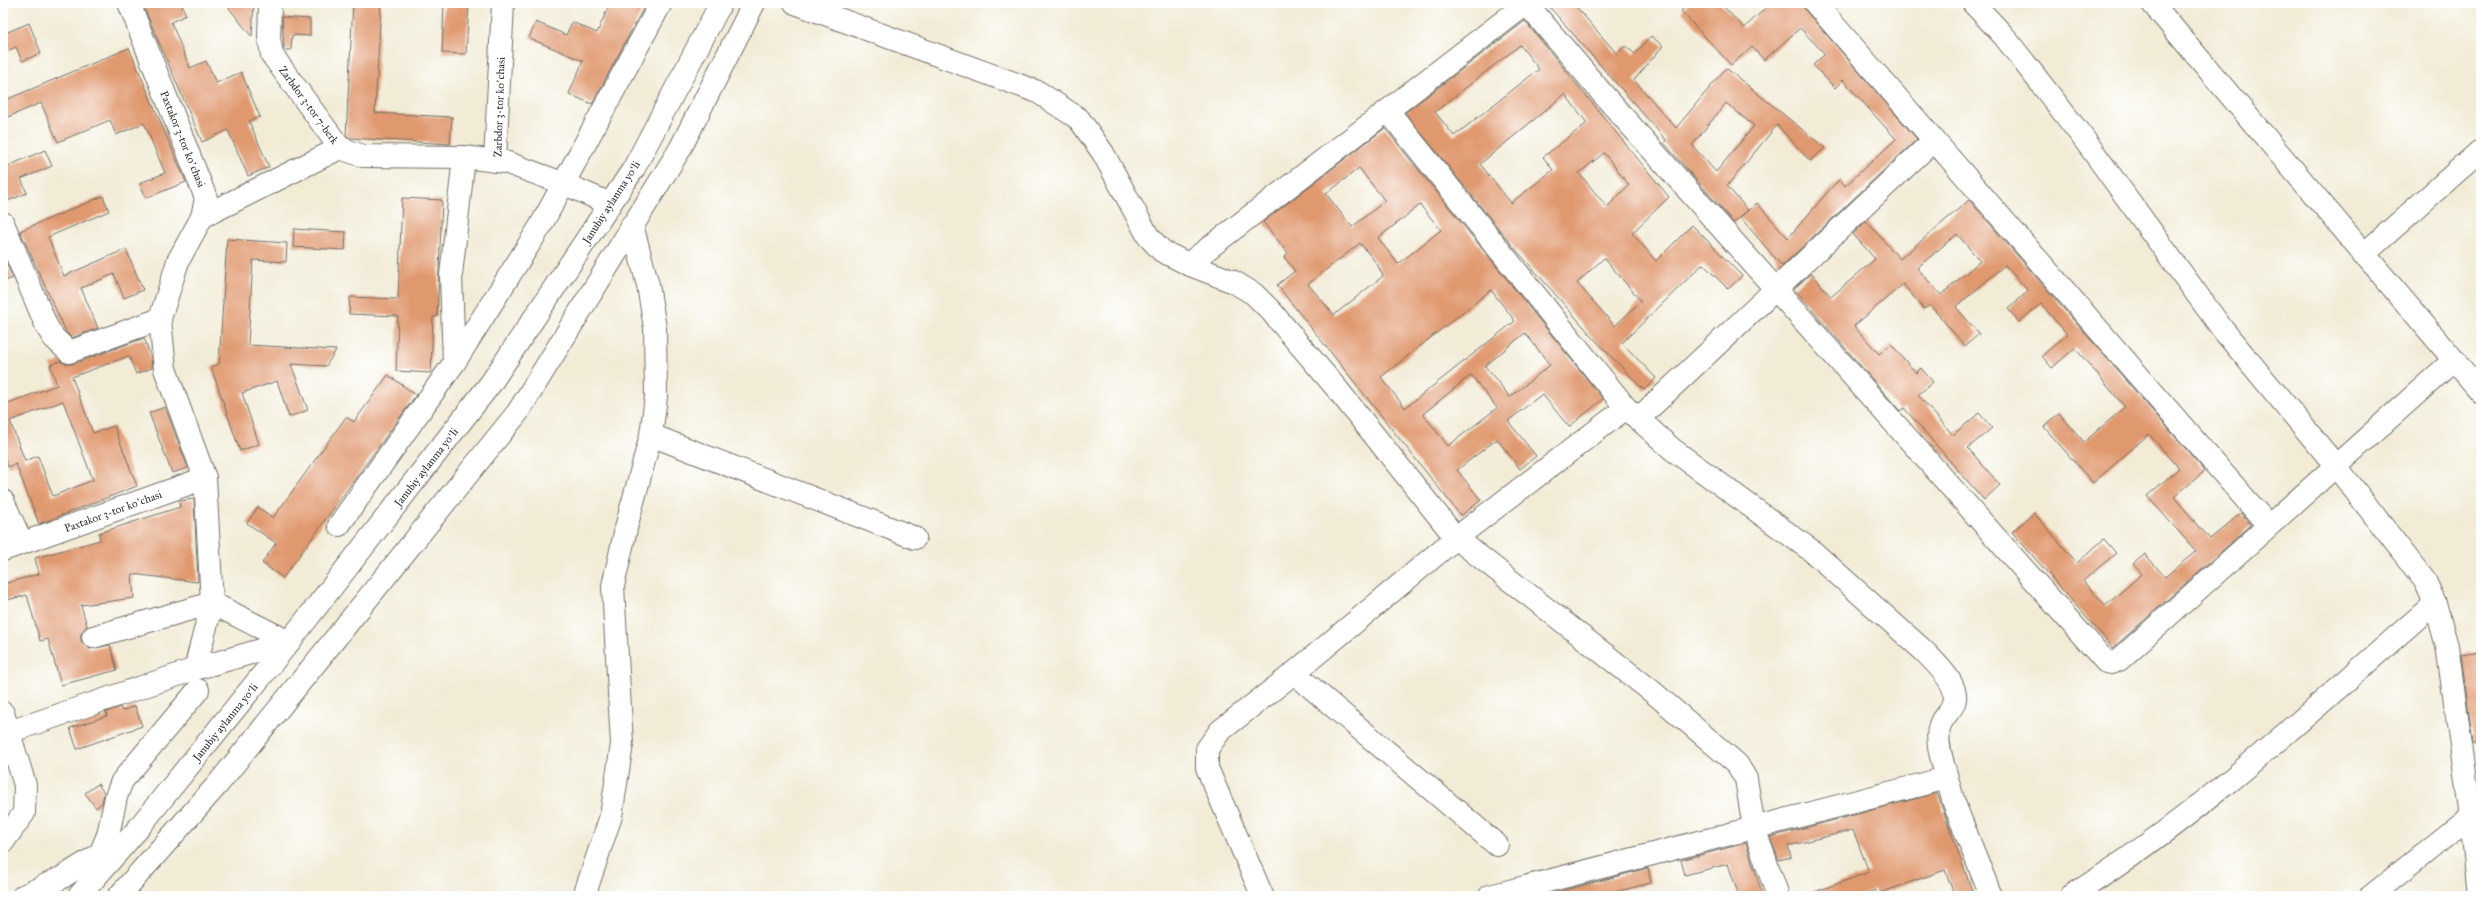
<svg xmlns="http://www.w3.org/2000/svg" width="2484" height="899" font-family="'IM FELL Great Primer',serif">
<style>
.building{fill:#e0986e;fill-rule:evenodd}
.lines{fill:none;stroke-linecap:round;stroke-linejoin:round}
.minor-casing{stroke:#716f67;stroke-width:24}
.highway-casing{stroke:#716f67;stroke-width:24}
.minor{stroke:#fff;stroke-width:22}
.highway{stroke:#fff;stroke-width:22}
.labels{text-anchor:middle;stroke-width:3;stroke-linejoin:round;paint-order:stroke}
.street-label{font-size:11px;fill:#2b2b2b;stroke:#fff}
</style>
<rect width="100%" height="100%" fill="#fff"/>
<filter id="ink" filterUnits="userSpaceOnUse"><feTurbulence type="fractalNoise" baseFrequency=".025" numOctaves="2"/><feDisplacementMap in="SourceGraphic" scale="8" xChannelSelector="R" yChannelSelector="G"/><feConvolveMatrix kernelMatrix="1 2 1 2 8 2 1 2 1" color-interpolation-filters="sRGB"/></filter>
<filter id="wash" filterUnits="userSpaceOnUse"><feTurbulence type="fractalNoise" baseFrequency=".012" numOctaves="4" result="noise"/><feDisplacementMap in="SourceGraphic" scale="16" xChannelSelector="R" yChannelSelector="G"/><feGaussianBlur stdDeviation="0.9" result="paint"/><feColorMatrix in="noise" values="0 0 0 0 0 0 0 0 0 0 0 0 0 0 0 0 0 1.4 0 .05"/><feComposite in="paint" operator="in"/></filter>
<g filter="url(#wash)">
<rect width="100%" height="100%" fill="#f2ecd7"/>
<g id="blocks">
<g class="building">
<polygon points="142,3 181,3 186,15 171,22 190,68 206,61 216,83 241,72 260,117 249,121 269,167 248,176 228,130 202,142"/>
<polygon points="225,3 254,3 252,37"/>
<polygon points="353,3 381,3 375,113 452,117 450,144 351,138 346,136"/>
<polygon points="444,3 469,3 466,54 442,53"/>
<polygon points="610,3 635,3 644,7 592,104 569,94 583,61 529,38 536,22 566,35 572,22 597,33"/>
<path d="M1546,3h27l44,51 8,-8 10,8 16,-18 12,10 -29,34 42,48 50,-60 99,80 -15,13 -33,-36 -50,61 21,24 -14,13 -70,-80 2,-3zM1726,103l28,23 -38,46 -24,-27z"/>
<polygon points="1690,3 1720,3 1744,28 1771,3 1801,3 1806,11 1917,139 1782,266 1740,217 1757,203 1788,238 1832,187 1840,179 1845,186 1896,139 1843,80 1835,88 1813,65 1825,54 1800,28 1764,60 1752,47 1731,65 1681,11"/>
<polygon points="282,17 310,19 310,36 292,35 291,50 284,50"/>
<path d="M1525,21l144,176 -37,36 24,28 36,-36 50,51 -14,13 -25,-25 -81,79 34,35 -12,12 -46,-47 -87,-99 -106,-131zM1520,45l19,24 -85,67 -19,-24zM1565,94l22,29 -44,34 10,13 -42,33 -31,-39zM1604,153l25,32 -22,22 -28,-34zM1604,258l37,43 -26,25 -38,-43z"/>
<polygon points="29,23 41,53 22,61 16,47 3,53 3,34"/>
<polygon points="129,48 186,182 146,198 140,183 165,173 144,123 116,135 110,120 58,142 41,103 3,119 3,101"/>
<path d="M1385,128l218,271 -34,28 -27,-33 -34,27 28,35 -16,13 -23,-30 -40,31 24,30 -20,16 -184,-231 18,-14 -11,-14 4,-4 -25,-31zM1359,168l26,33 -33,26 -26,-33zM1420,205l21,25 -43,34 -20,-26zM1360,243l17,21 6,12 -49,39 -26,-31zM1491,290l24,31 -110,87 -24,-31zM1525,333l25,32 -40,32 -25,-31zM1471,375l26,33 -49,38 -25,-32z"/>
<polygon points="45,150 52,166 21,179 27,193 3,203 3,168"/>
<polygon points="103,196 109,211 48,237 64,276 126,249 143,290 124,298 114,274 81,288 98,328 72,338 66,332 20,231"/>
<polygon points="402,198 442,200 437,317 433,317 431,373 396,371 398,316 349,314 350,297 398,299"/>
<path d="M1969,200l236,271 -31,26 36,42 31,-26 10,12 -138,123 -101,-116 22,-19 43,50 27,-24 12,14 -33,28 22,25 37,-32 -9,-10 12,-10 20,23 31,-26 -49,-55 32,-28 -30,-34 -56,49 -49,-56 15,-14 25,29 41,-35 -50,-59 -23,20 -10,-12 25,-22 -26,-30 -22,18 -11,-13 20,-18 -23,-26 -49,42 23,27 -14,12 -35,-41 -6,4 -21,-25 -49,42 25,28 12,-10 25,29 5,-5 12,14 -15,13 35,40 26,-22 13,15 -24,20 32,37 -16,15 -80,-92 -4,3 -106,-122 17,-16 20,24 44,-38 -22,-25 13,-13 34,38zM1957,234l23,27 -39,34 -24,-27z"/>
<polygon points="294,229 346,232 345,250 293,247"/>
<polygon points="227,239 287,243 286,262 253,260 248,345 336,350 326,366 291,364 308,410 289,417 277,381 242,393 259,444 240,451 211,367 219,364"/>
<polygon points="3,255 13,278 3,282"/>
<path d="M144,338l7,19 1,11 -16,6 -7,-18 -57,21 21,56 21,-7 23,60 -98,38 -23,-60 -8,3 -5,-14v-48l54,-20 -7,-20 10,-4 6,3h7zM63,401l30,79 -40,16 -15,-40 -13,5 -15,-40z"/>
<polygon points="388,375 416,395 283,578 262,563 276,543 247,523 258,507 273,518 346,417 354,422"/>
<polygon points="165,407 188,468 172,473 149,413"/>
<polygon points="194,499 198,582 132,574 134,598 81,605 87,626 81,634 81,641 90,649 110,645 117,670 61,685 48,639 40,641 27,595 3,601 3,584 39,574 35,558 100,540 99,533 180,507 179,501"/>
<polygon points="2481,651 2481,743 2473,743 2461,654"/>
<polygon points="135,706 142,726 77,749 70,728 107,716 106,712 120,707 122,711"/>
<polygon points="98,784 104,793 102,803 96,808 85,793"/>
<polygon points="1937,793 1974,896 1955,896 1945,870 1877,894 1875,890 1860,896 1809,896 1809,894 1869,872 1853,830 1788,846 1791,857 1779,860 1770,837"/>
<polygon points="1746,843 1763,896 1739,896 1728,864 1685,875 1681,860"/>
<polygon points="1648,868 1651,883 1599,896 1543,896"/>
</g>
</g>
</g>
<g filter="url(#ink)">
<use href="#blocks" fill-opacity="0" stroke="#716f67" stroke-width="1"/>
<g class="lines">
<g class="minor-casing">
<g id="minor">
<polyline points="129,3 206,198 202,217 178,261 160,319 165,369 205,478 212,603 195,669"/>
<polyline points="270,3 269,38 272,55 340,148 363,156 464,157 505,162 565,184 610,204"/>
<polyline points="795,3 1038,92 1079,119 1103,153 1148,236 1162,251 1188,264 1234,282 1254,294 1271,311 1338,390 1456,538 1654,693 1737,764 1746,779 1754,828 1778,896"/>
<polyline points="1526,3 1601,92 2106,662 2111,663 2119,660 2454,360"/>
<polyline points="1815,3 2268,525"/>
<polyline points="1973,3 2003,35 2084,139 2223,330 2336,466 2425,581 2435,603 2447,646 2471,816 2479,896"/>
<polyline points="2152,3 2481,392"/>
<path d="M1388,111l238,297 46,41 140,102 112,100c11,12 39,36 29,54 -4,8 -13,14 -14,24 -3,15 4,34 8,49"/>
<polyline points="495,161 503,3"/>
<polyline points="202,217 340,148"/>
<polyline points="3,223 47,327 54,338 69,352 160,319"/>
<polyline points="2363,255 2481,150"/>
<polyline points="1188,264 1526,4"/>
<polyline points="454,363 451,275 464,157"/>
<polyline points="1638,419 1934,140"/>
<polyline points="651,435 915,538"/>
<polyline points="3,501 22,543"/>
<polyline points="339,525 454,363 540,227 661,3"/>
<polyline points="3,550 205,478"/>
<polyline points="93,637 212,603 289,642"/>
<polyline points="1294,673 1497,845"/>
<polyline points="3,713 25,785 24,813 3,842"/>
<polyline points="3,734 195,669 289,642"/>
<polyline points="100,854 108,835 116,797 122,781 198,690"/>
<polyline points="1262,895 1207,768 1207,749 1220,731 1294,673 1456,538 1626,408"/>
<polyline points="23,896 61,878 113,846"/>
<polyline points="584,896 611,816 622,744 613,586 627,524 651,435 656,397 655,328 648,285 632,225"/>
<polyline points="1490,896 1947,778 1954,803 1991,896"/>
<path d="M2071,896c132,-82 247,-192 364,-293"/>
<polyline points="2371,896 2471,816 2481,815"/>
</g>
</g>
<g class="highway-casing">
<g id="highway">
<polyline points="79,896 136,831 289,642 491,383 634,168 721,3"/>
<polyline points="119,896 218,784 518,412 680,149 754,3"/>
</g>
</g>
<use href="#minor" class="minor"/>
<use href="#highway" class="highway"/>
</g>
</g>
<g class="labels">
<g class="street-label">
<text transform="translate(309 105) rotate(54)" y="4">Zarbdor 3-tor 7-berk</text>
<text transform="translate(499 107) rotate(-88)" y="4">Zarbdor 3-tor koʼchasi</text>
<text transform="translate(183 139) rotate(68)" y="4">Paxtakor 3-tor koʼchasi</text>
<text transform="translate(611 202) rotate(-57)" y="4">Janubiy aylanma yoʻli</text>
<text transform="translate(426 467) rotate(-52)" y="4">Janubiy aylanma yoʻli</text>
<text transform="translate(113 511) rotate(-20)" y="4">Paxtakor 3-tor koʼchasi</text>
<text transform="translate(225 722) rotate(-51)" y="4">Janubiy aylanma yoʻli</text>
</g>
</g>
<rect width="2484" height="899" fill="none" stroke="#fff" stroke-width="16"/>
</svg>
